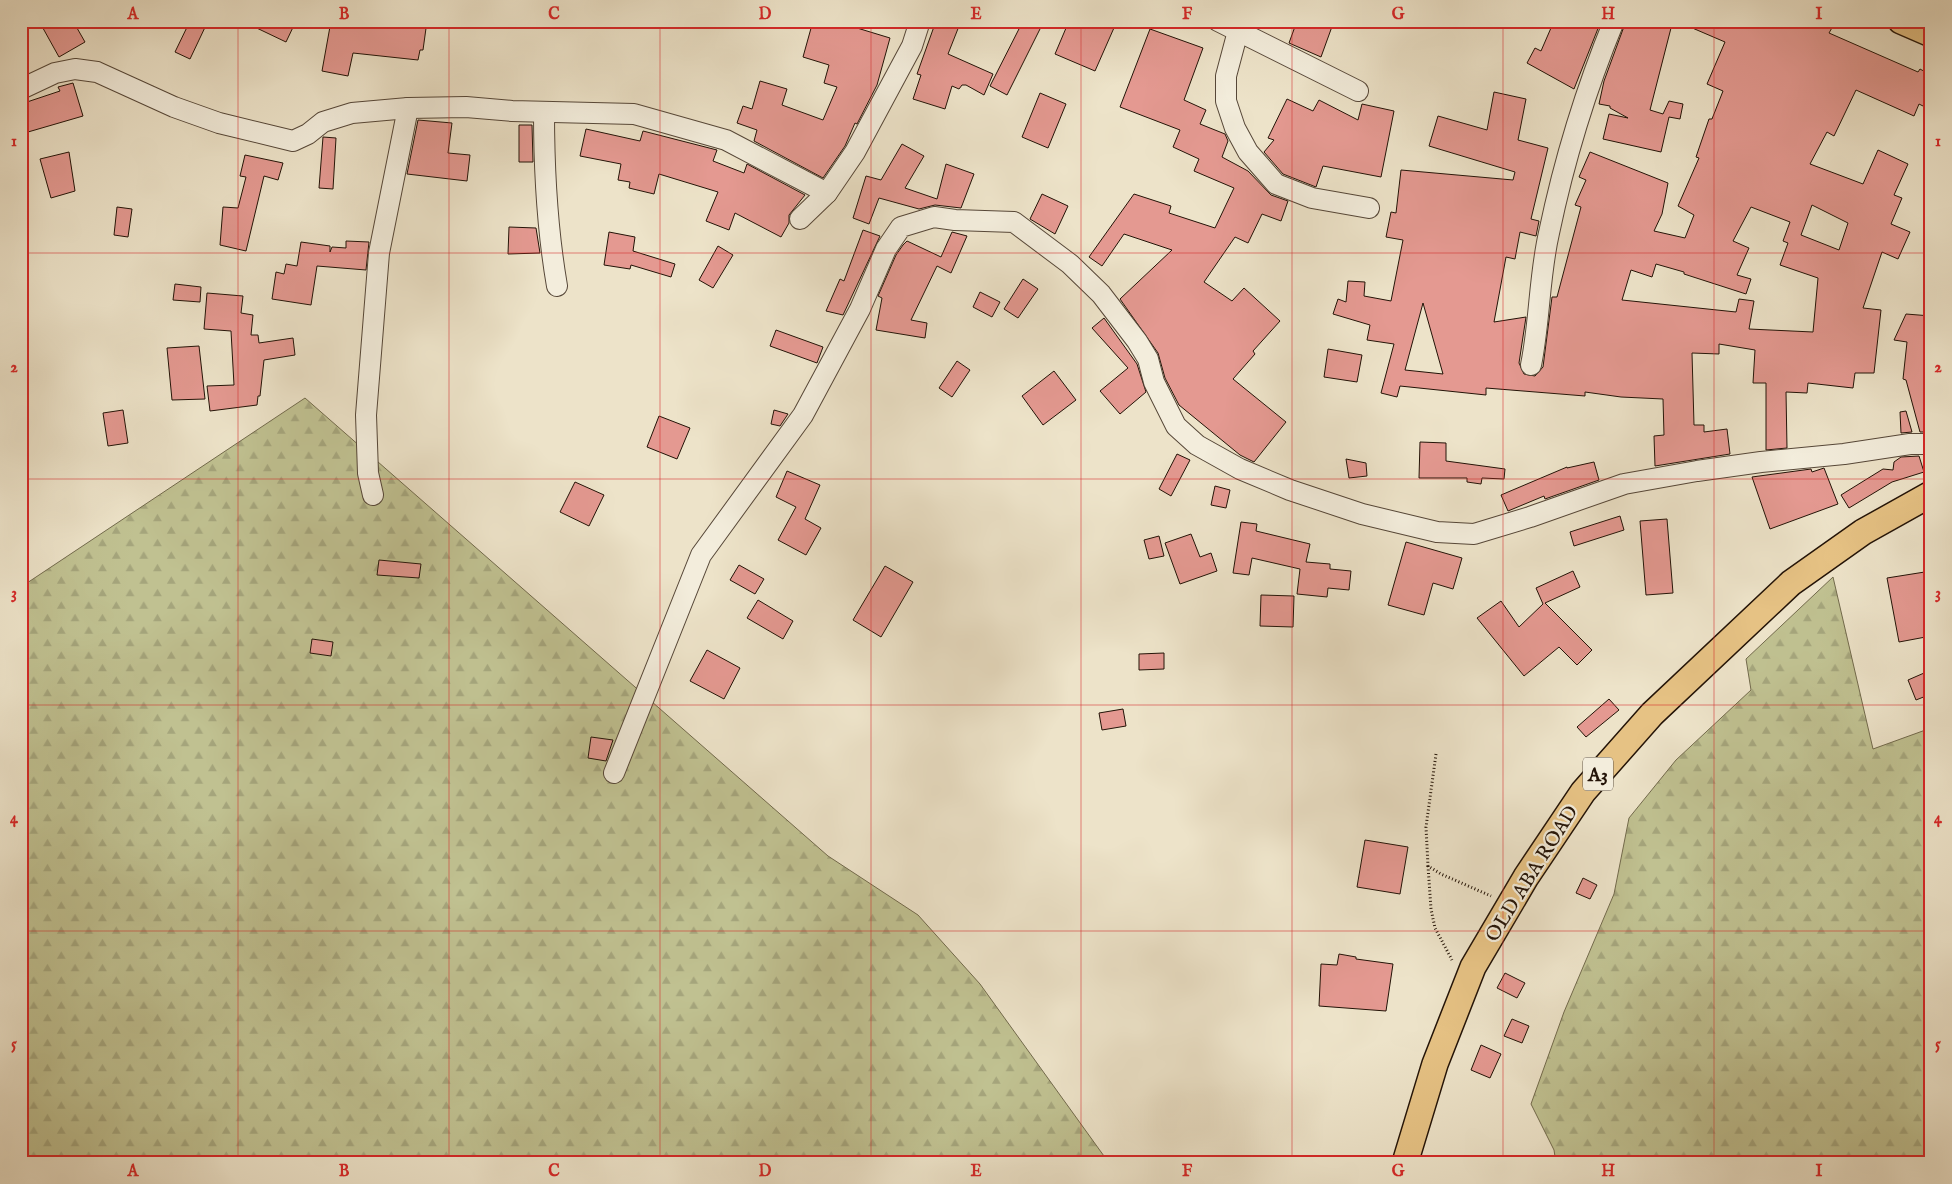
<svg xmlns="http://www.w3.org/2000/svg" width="1952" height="1184" font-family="'IM FELL English',serif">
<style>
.forest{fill:url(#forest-firs);stroke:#726a4c}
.building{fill:#e49991;stroke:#231307;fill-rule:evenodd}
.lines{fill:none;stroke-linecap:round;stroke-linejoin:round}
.minor-casing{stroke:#564738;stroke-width:22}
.major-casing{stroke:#231307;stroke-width:28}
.path{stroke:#231307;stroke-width:3;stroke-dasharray:1 2.5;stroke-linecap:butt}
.minor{stroke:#f3eddc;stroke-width:20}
.major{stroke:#e6c284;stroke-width:25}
.grid{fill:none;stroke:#d62828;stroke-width:1;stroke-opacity:0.55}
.labels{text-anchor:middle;stroke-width:4.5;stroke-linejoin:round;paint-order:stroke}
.shield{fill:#f3eddc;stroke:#615447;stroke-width:1}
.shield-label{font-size:19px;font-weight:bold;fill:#231307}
.street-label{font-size:20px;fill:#231307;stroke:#f3eddc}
.neatline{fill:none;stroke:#d62828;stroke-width:2}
.grid-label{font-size:16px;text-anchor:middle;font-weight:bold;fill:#d62828}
</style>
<defs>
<pattern id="forest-firs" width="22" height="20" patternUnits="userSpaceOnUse" patternTransform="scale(1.25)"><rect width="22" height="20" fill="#c0c191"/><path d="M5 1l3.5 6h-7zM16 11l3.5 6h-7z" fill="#a5a57c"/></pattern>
</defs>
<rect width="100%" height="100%" fill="#ede3c9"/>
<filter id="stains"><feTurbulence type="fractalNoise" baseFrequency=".004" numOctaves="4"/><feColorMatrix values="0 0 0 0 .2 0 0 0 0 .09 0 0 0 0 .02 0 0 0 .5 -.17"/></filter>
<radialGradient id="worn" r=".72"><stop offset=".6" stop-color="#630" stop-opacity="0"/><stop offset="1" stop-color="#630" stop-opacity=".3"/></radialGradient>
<g class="forest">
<polygon points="305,398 828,856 918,915 980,984 1109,1163 21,1163 21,587"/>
<polygon points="1833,577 1873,749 1931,728 1931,1163 1556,1163 1554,1150 1531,1104 1564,1012 1614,894 1629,818 1676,760 1751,690 1746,659"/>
</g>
<g class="building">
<polygon points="39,21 73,21 85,42 59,57"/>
<polygon points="190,21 208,21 190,59 175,52"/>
<polygon points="242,21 296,21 286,42"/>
<polygon points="331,21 427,21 423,50 420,50 418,60 353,53 348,76 322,71"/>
<polygon points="813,21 834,21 890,38 877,85 857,124 855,123 845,146 823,178 754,141 757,130 737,123 743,106 752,109 760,81 787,89 782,105 823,120 837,87 824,83 829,65 803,57"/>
<polygon points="936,21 961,21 948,54 993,74 984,95 966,85 962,85 959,89 952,86 945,109 913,99 921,75 917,74"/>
<polygon points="1023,21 1044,21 1007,95 990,86"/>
<polygon points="1069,21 1117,21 1095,71 1055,54"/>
<polygon points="1297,21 1334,21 1321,57 1289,43"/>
<polygon points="1554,21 1587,21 1599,26 1574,89 1527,63 1535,48 1541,51"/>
<polygon points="1626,21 1645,21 1671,28 1650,110 1663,114 1669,101 1683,104 1680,119 1669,117 1661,152 1603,139 1609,114 1628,118 1610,108 1610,106 1599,104 1604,81"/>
<path d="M1676,21h148l9,5 -4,7 89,39 2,-3 11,6v35l-12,-6 -5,12 -58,-26 -22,46 -7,-4 -17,32 53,20 15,-34 30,14 -14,31 8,3 -11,26 19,8 -12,27 -16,-7 -19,56 18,2 -7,63h-19l-2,15 -45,-5 -1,10 -21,-1 1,56 -21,2v-67h-13l2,-33 -36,-6v10l-27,-1 2,72h10v7l23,-3 3,25 -75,12 -1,-30 10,-1 -1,-36 -42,-2 -36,-5v4l-99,-8v7l-86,-9 -3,11 -16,-4 13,-49 -27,-4 3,-15 -37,-11 5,-15 8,3 2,-21 17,1 -1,14 27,5 12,-61 -17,-3 5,-25 5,1 5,-43 112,10 2,-8 -86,-26 9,-30 49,14 7,-38 32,7 -8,41 30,8 -17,71 8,2 -3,15 -16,-4 -5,27 -9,-2 -12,65 32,-5 -7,46 5,11 11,2 8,-9 9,-70h5l24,-90 -6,-2 11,-25 -7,-3 11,-25 78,31 -6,31 -8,17 31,7 9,-23 -16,-9 21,-48 -3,-1 13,-38h3l11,-28 -16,-7 18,-42zM1812,205l36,18 -9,27 -38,-15zM1751,207l39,15 -7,19 5,2 -8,22 38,13 -5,54 -64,-3 5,-28 -15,-2 -3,13 -114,-12 9,-30 21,7 4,-13 28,8v2l62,20 5,-15 -14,-4 12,-27 -16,-7zM1423,303l20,71 -38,-4z"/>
<polygon points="1150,29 1203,48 1184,100 1206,110 1200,124 1225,134 1228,141 1222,157 1248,171 1271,195 1288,201 1281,221 1262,214 1248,243 1235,237 1204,282 1232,301 1244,288 1280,321 1253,351 1255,354 1233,379 1286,422 1254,462 1240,455 1179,405 1165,378 1158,353 1120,299 1172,250 1124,234 1102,266 1089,257 1134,194 1171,206 1169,213 1215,228 1234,188 1194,171 1199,159 1173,147 1180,130 1120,107"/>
<polygon points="73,83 83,116 28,132 21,112 21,104 60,91 58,87"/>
<polygon points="1040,93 1066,104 1048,148 1022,137"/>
<polygon points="1287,99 1313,111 1319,100 1358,120 1362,104 1394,111 1381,177 1323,166 1316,187 1283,174 1264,152 1274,140 1268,138"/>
<polygon points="418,120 452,123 448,153 470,155 467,181 407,174"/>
<polygon points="519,125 532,125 533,162 519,162"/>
<polygon points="586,129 640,141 643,131 717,150 713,161 744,173 747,164 805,195 789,215 789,223 781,237 735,213 729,230 706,221 718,192 659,174 654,194 629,188 630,182 618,180 621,164 580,156"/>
<polygon points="323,137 336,138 333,189 319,188"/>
<polygon points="902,144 924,156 905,188 937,199 946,164 974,174 961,208 935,205 919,209 879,198 869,224 853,218 866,176 881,180"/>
<polygon points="69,152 75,191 51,198 40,159"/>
<polygon points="245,155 283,163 278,180 264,176 246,251 220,245 223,207 238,208 246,177 240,176"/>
<polygon points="1042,194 1068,206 1055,234 1030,219"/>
<polygon points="117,207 132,209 128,237 114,235"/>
<polygon points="509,227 536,228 540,253 508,254"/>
<polygon points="863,230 880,236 843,315 826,311 840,279 844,281"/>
<polygon points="609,232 635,237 633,251 675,264 671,277 631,265 630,269 604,265"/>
<polygon points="952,232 967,236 951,273 937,266 911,320 927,323 925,338 876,330 882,298 878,296 896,255 903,245 907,241 941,257"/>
<polygon points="346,241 369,242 366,270 317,266 311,305 272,299 276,272 284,274 286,264 297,266 301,242 330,246 330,252 332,247 346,248"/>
<polygon points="718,246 733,255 713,288 699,280"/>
<polygon points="1023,279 1038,289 1018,318 1004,309"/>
<polygon points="175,284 201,287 200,302 173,300"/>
<polygon points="980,292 1000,302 992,317 973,307"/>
<polygon points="207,293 243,296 241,313 253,315 251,335 258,335 259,343 293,338 295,355 264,360 260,396 258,396 257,405 210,411 207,386 234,385 231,331 204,329"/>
<polygon points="1906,314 1931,316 1931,342 1926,385 1931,384 1931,432 1920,432 1906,380 1903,379 1907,342 1894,340"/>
<polygon points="1104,318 1137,364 1146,392 1120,414 1100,391 1128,368 1092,328"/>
<polygon points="776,330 823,347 817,363 770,346"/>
<polygon points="199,346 205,399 172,400 167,348"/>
<polygon points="1328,349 1362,355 1357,382 1324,377"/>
<polygon points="957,361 970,370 952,397 939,388"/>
<polygon points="1054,371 1076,400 1043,425 1022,396"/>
<polygon points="123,410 128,443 108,446 103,413"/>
<polygon points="774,410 788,414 780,426 771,424"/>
<polygon points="1906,411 1912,432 1901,433 1900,412"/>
<polygon points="659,416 690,428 677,459 647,447"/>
<polygon points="1420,442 1446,443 1446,461 1505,469 1504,479 1482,478 1481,484 1467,482 1467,478 1419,478"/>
<polygon points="1177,454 1190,460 1171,496 1159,489"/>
<polygon points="1919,456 1924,472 1892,482 1849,508 1841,495 1883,469 1893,470 1894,462 1901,457"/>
<polygon points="1346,459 1366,463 1367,476 1349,478"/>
<polygon points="1594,462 1599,480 1545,499 1544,496 1508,511 1501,495 1567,467 1567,468"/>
<polygon points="1824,468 1838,504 1770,529 1752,477 1811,469 1812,472"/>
<polygon points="787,471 820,485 805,519 821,528 806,555 778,540 796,507 776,497"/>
<polygon points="575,482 604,495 589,526 560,512"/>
<polygon points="1215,486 1230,490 1226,508 1211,505"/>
<polygon points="1620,516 1624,530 1574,546 1570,532"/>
<polygon points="1667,519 1673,593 1646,595 1640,521"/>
<polygon points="1241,522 1257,524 1256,531 1310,544 1306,562 1330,564 1330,569 1351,571 1349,590 1328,588 1327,597 1297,594 1300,569 1252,558 1249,575 1233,573"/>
<polygon points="1191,534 1200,557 1211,553 1217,571 1180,584 1165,543"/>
<polygon points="1159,536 1164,556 1149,559 1144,540"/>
<polygon points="1406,542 1462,558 1453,589 1433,583 1424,615 1388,605"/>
<polygon points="379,560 421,564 419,578 377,575"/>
<polygon points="739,565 764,579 755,594 730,580"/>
<polygon points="885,566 913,582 881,637 853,620"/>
<polygon points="1573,571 1580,587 1545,603 1592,650 1577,665 1559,647 1524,676 1477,618 1501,601 1519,627 1543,604 1536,588"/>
<polygon points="1931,571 1931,636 1899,642 1887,578"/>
<polygon points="1261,595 1294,596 1293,627 1260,626"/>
<polygon points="758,600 793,621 783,639 747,618"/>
<polygon points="312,639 333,642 331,656 310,653"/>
<polygon points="707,650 740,668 724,699 690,681"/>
<polygon points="1164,653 1164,669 1139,670 1139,654"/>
<polygon points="1931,670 1931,694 1916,700 1908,680"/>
<polygon points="1609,699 1619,710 1586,737 1577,727"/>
<polygon points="1123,709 1126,726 1102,730 1099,713"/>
<polygon points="591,737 613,740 606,761 588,758"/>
<polygon points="1365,840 1408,847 1400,894 1357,887"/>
<polygon points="1583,878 1597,885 1590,899 1576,893"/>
<polygon points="1339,954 1356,957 1356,959 1393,964 1386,1011 1319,1006 1321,964 1337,965"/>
<polygon points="1505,973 1525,983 1517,998 1497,988"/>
<polygon points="1512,1019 1529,1026 1522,1043 1504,1036"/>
<polygon points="1481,1045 1501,1054 1490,1078 1471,1070"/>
</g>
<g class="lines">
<g class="minor-casing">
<g id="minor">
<polyline points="1218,21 1358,91"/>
<polyline points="1238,31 1226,76 1226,101 1235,128 1248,152 1276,184 1312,198 1369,208"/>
<polyline points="21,89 55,73 75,69 97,72 174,107 219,123 293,141 308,134 323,122 352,113 408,108 466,107 512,111 634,114 726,140 827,193"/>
<path d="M544,112c0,59 3,116 13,174"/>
<polyline points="800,219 827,193 855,152 912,46 920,21"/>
<path d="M1531,365c9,-44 8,-89 18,-132 15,-72 37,-144 65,-212"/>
<polyline points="373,495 368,473 366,415 379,253 408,108"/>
<polyline points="614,773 701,555 803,415 860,309 886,249 901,227 934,217 955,220 1014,222 1070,264 1101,294 1137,341 1148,359 1154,382 1176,426 1197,445 1240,469 1290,490 1362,514 1437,532 1474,534 1530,517 1624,484 1697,471 1761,462 1844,454 1910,444 1931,444"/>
</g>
</g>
<g class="major-casing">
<g id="major">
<polyline points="1901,21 1931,34"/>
<polyline points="1405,1163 1435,1064 1473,967 1526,877 1583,792 1652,714 1791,583 1863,532 1931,494"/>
</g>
</g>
<g class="path">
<polyline points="1436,754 1426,827 1428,866 1441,874 1491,896"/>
<polyline points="1428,866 1431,909 1435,928 1452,960"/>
</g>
<use href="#minor" class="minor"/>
<use href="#major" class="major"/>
</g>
<path class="grid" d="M238,21v1142M449,21v1142M660,21v1142M871,21v1142M1081,21v1142M1292,21v1142M1503,21v1142M1714,21v1142M21,253h1910M21,479h1910M21,705h1910M21,931h1910"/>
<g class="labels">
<rect class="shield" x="1583" y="757.5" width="30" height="33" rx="4"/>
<g class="shield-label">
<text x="1598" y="781">A3</text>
</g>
<g class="street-label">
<text transform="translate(1531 873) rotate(-58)" y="7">OLD ABA ROAD</text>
</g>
</g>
<rect width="1952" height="1184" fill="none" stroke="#ede3c9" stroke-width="55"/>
<rect x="28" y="28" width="1896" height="1128" class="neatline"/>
<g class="grid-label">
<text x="133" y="19">A</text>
<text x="344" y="19">B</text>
<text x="554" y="19">C</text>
<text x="765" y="19">D</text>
<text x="976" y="19">E</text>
<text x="1187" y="19">F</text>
<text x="1398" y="19">G</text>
<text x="1608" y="19">H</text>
<text x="1819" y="19">I</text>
<text x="14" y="146">1</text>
<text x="1938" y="146">1</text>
<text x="14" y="372">2</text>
<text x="1938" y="372">2</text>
<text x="14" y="598">3</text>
<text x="1938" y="598">3</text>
<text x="14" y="823">4</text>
<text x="1938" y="823">4</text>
<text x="14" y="1049">5</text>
<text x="1938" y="1049">5</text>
<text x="133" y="1176">A</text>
<text x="344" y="1176">B</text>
<text x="554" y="1176">C</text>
<text x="765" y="1176">D</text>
<text x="976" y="1176">E</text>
<text x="1187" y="1176">F</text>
<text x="1398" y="1176">G</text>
<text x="1608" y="1176">H</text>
<text x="1819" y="1176">I</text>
</g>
<rect width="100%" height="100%" filter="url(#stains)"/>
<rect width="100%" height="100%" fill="url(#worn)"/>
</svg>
